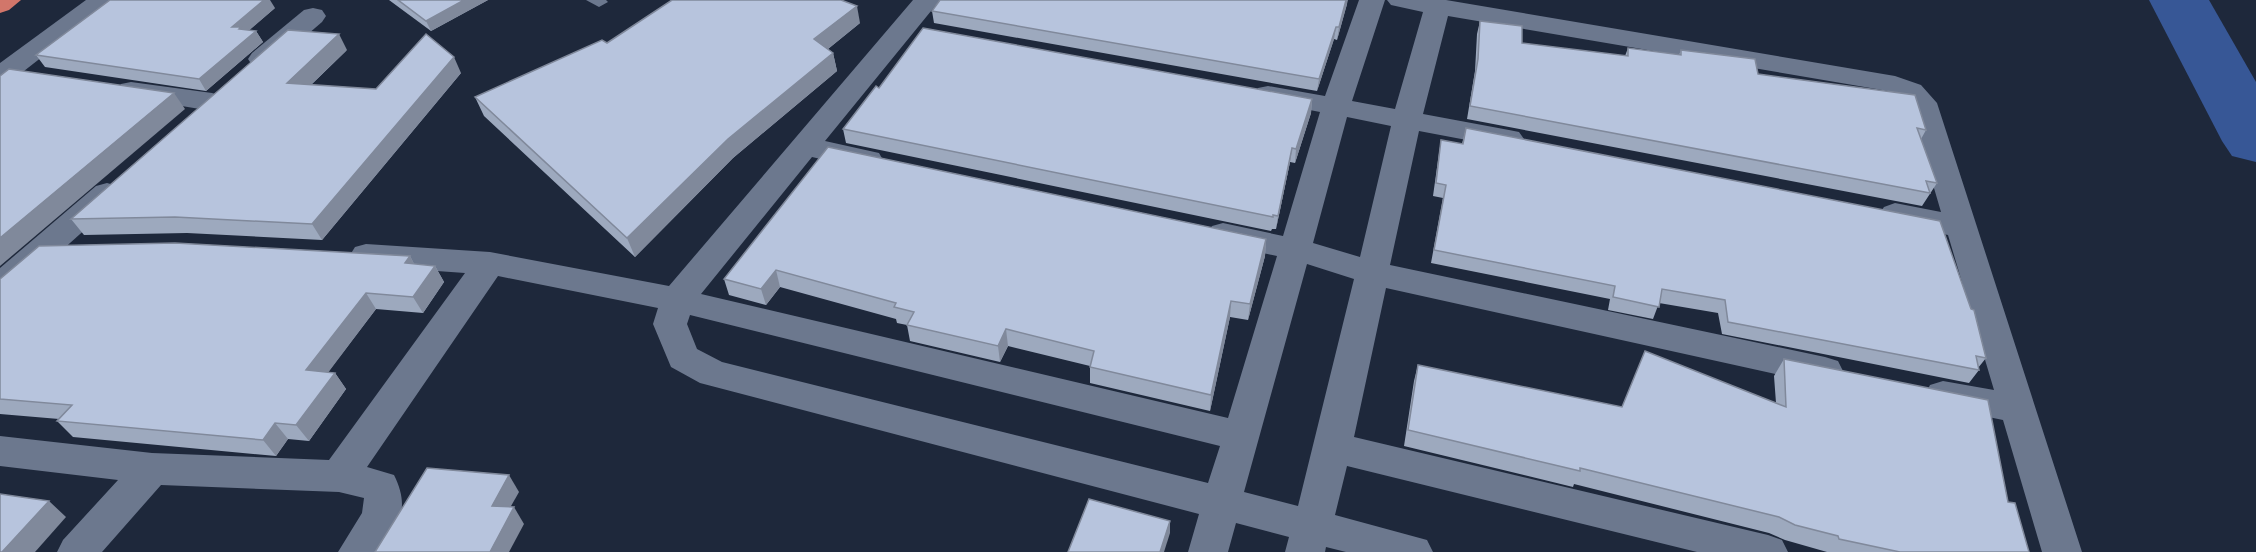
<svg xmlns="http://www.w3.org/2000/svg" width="2256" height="552" font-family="Inter,sans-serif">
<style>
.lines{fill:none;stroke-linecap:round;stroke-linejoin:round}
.river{fill:#375796;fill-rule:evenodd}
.service{fill:#6c788e;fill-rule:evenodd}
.minor{fill:#6c788e;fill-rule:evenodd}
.trunk{fill:#d2766a;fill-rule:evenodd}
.wall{fill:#9da9be}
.shaded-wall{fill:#80899b}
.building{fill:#b7c4dd;stroke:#80899b;stroke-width:1.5}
</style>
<rect width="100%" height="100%" fill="#1e283b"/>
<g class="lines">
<polygon class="river" points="2149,0 2209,0 2256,82 2256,162 2232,156 2222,141"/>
<polygon class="service" points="586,0 606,0 608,2 599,7"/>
<g class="minor">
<polygon points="86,0 115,0 15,78 0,79 0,63"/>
<path d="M913,0h27l-115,141 54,12 4,7 -4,7 -11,3 -56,-13 -111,137 527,124 49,-162 -65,-14 -5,-8 5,-8 11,-3 60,13 37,-124 -62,-12 -4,-6 4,-6 10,-2 57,10 34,-96h26l-33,101 43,8 28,-97 -32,-7 -4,-5h59l449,76 26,9 16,18 145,449h-40l-39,-132 -73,-15 -5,-10 5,-10 13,-4 51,9 -46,-155 -64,-14 -5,-7 5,-7 11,-4 46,9 -31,-106 -9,-9 -13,-6 -440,-75 -25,98 86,16 10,2 5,7 -5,7 -10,2 -90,-17 -29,134 435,92 13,4 5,10 -5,10 -13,4 -439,-97 -32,149 414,98 14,5 6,12h-91l-350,-86 -12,49 92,25 6,12h-87l-20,-5 -1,5h-40l4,-15 -53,-14 -8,29h-40l11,-38 -499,-131 -29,-16 -18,-43 5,-16 -160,-32 -131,191 27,8c16,32 6,49 -13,77h-43l24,-39 2,-15 -25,-6 -178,-7 -59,67h-45l6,-12 55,-60 -118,-14v-30l152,17 177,7 136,-187 -99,-7 -11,-3 -5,-8 5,-8 11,-3 124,8 179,34zM1347,117l44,9 -31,131 -47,-14zM1307,264l47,15 -56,227 -54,-14zM690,315l530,131 -12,37 -486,-121 -25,-13 -10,-25z"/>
<polygon points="313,8 322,10 326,16 322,22 272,65 262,67 252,65 248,59 252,53 304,10"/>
<polygon points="131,82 212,93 222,96 226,102 222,108 212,111 121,96 117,90 121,84"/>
<polygon points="107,183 118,186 122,193 118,200 12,295 0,299 0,268 96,186"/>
</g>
<polygon class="trunk" points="0,0 21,0 9,10 0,13"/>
</g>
<g class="wall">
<polygon points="389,0 488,0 431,31"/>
<polygon points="1347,4 1337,40 1334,39 1317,91 934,23 932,11"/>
<polygon points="275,8 249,30 256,31 263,42 206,91 45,67 36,55"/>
<polygon points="1480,21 1522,43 1625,56 1628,48 1679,55 1681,50 1926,130 1921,139 1937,183 1922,206 1467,119 1475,71 1477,34"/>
<polygon points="860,23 828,49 833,53 837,71 733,158 635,257 484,116 475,97 607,43"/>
<polygon points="347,50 311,85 376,89 461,73 322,240 187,233 84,235 71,219"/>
<polygon points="879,88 1312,99 1311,113 1295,163 1290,162 1276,229 1272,229 1271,231 846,143 843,129"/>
<polygon points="1466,128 1986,358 1978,368 1979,370 1969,383 1722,334 1718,313 1659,303 1653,319 1608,310 1610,299 1431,263 1443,198 1433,196 1439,153 1441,140 1462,144"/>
<polygon points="828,147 1266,239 1265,256 1248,320 1230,317 1210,411 1090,383 1090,366 1008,346 1000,362 910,341 907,325 897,323 896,319 780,287 766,305 729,295 724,279"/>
<polygon points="410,256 414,264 435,266 444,282 423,313 376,309 328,372 335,373 346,389 309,441 288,439 276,456 73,437 57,421 59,419 0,414 0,279"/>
<polygon points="1784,359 2008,502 2029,552 1827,552 1785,540 1769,533 1574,484 1573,487 1404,446 1414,381 1418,365 1621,407 1776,403 1774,376"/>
</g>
<g class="shaded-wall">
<polygon points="264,0 270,0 275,8 245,34 256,31 263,42 206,91 199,79 232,27"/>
<polygon points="464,0 488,0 431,31 426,21"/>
<polygon points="1346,0 1348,0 1347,4 1337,40 1339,27"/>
<polygon points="857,6 860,23 818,57 814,39"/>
<polygon points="1336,27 1334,39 1317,91 1319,79"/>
<polygon points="339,34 347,50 296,99 287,83"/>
<polygon points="833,53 837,71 733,158 635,257 627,238 728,139"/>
<polygon points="454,57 461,73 322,240 312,224"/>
<polygon points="174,93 185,109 0,266 0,238"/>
<polygon points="1312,99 1311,113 1295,163 1296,149"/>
<polygon points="1292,148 1290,162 1276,229 1278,216"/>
<polygon points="1266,239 1265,256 1248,320 1250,304"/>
<polygon points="410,256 419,273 405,263"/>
<polygon points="435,266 444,282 423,313 413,297"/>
<polygon points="776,270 780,287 766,305 761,289"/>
<polygon points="366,293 376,309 318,386 306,370"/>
<polygon points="1231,301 1230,317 1210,411 1211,395"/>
<polygon points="1006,329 1008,346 1000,362 998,346"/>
<polygon points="335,373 346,389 309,441 296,425"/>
<polygon points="275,423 288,439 276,456 263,440"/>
<polygon points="509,475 519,492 502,522 492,506"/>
<polygon points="49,501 66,517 35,552 2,552"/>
<polygon points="514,507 524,524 509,552 490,552"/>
<polygon points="1170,521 1170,533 1164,552 1160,552"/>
</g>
<g class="building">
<polygon points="110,0 264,0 232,27 241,27 239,29 256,31 199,79 36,55"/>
<polygon points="398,0 464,0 426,21"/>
<polygon points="672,0 841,0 857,6 814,39 833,53 728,139 627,238 475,97 602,40 607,43"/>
<polygon points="940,0 1346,0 1339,27 1336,27 1319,79 932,11"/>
<polygon points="1480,21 1522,26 1522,43 1628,56 1628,48 1681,55 1681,50 1755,59 1758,74 1915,95 1926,130 1917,128 1937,183 1926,181 1930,193 1470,106 1478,59"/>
<polygon points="923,28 1312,99 1296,149 1292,148 1278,216 1273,215 1273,217 843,129 876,86 879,88"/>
<polygon points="288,30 339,34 287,83 376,89 426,34 454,57 312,224 175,217 71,219"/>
<polygon points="9,69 174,93 0,238 0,76"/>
<polygon points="1466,128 1940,221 1971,309 1974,310 1986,358 1976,356 1979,370 1749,326 1728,322 1725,300 1662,289 1659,307 1613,297 1615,286 1434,250 1446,185 1436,183 1441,140 1463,144"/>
<polygon points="828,147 1266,239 1250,304 1231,301 1211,395 1090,367 1094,351 1006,329 998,346 907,325 914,312 894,307 896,303 776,270 761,289 724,279"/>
<polygon points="175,243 410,256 405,263 435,266 413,297 366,293 306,370 335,373 296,425 275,423 263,440 57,421 72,405 0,399 0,279 39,246"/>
<polygon points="1645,351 1786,407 1784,359 1988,400 2008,502 2015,503 2029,552 1900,552 1839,539 1838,536 1795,525 1779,517 1580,468 1580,471 1408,430 1418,365 1622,407"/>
<polygon points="427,468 509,475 492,506 514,507 490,552 375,552"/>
<polygon points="0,494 49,501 2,552 0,552"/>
<polygon points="1089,499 1170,521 1160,552 1068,552"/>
</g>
</svg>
